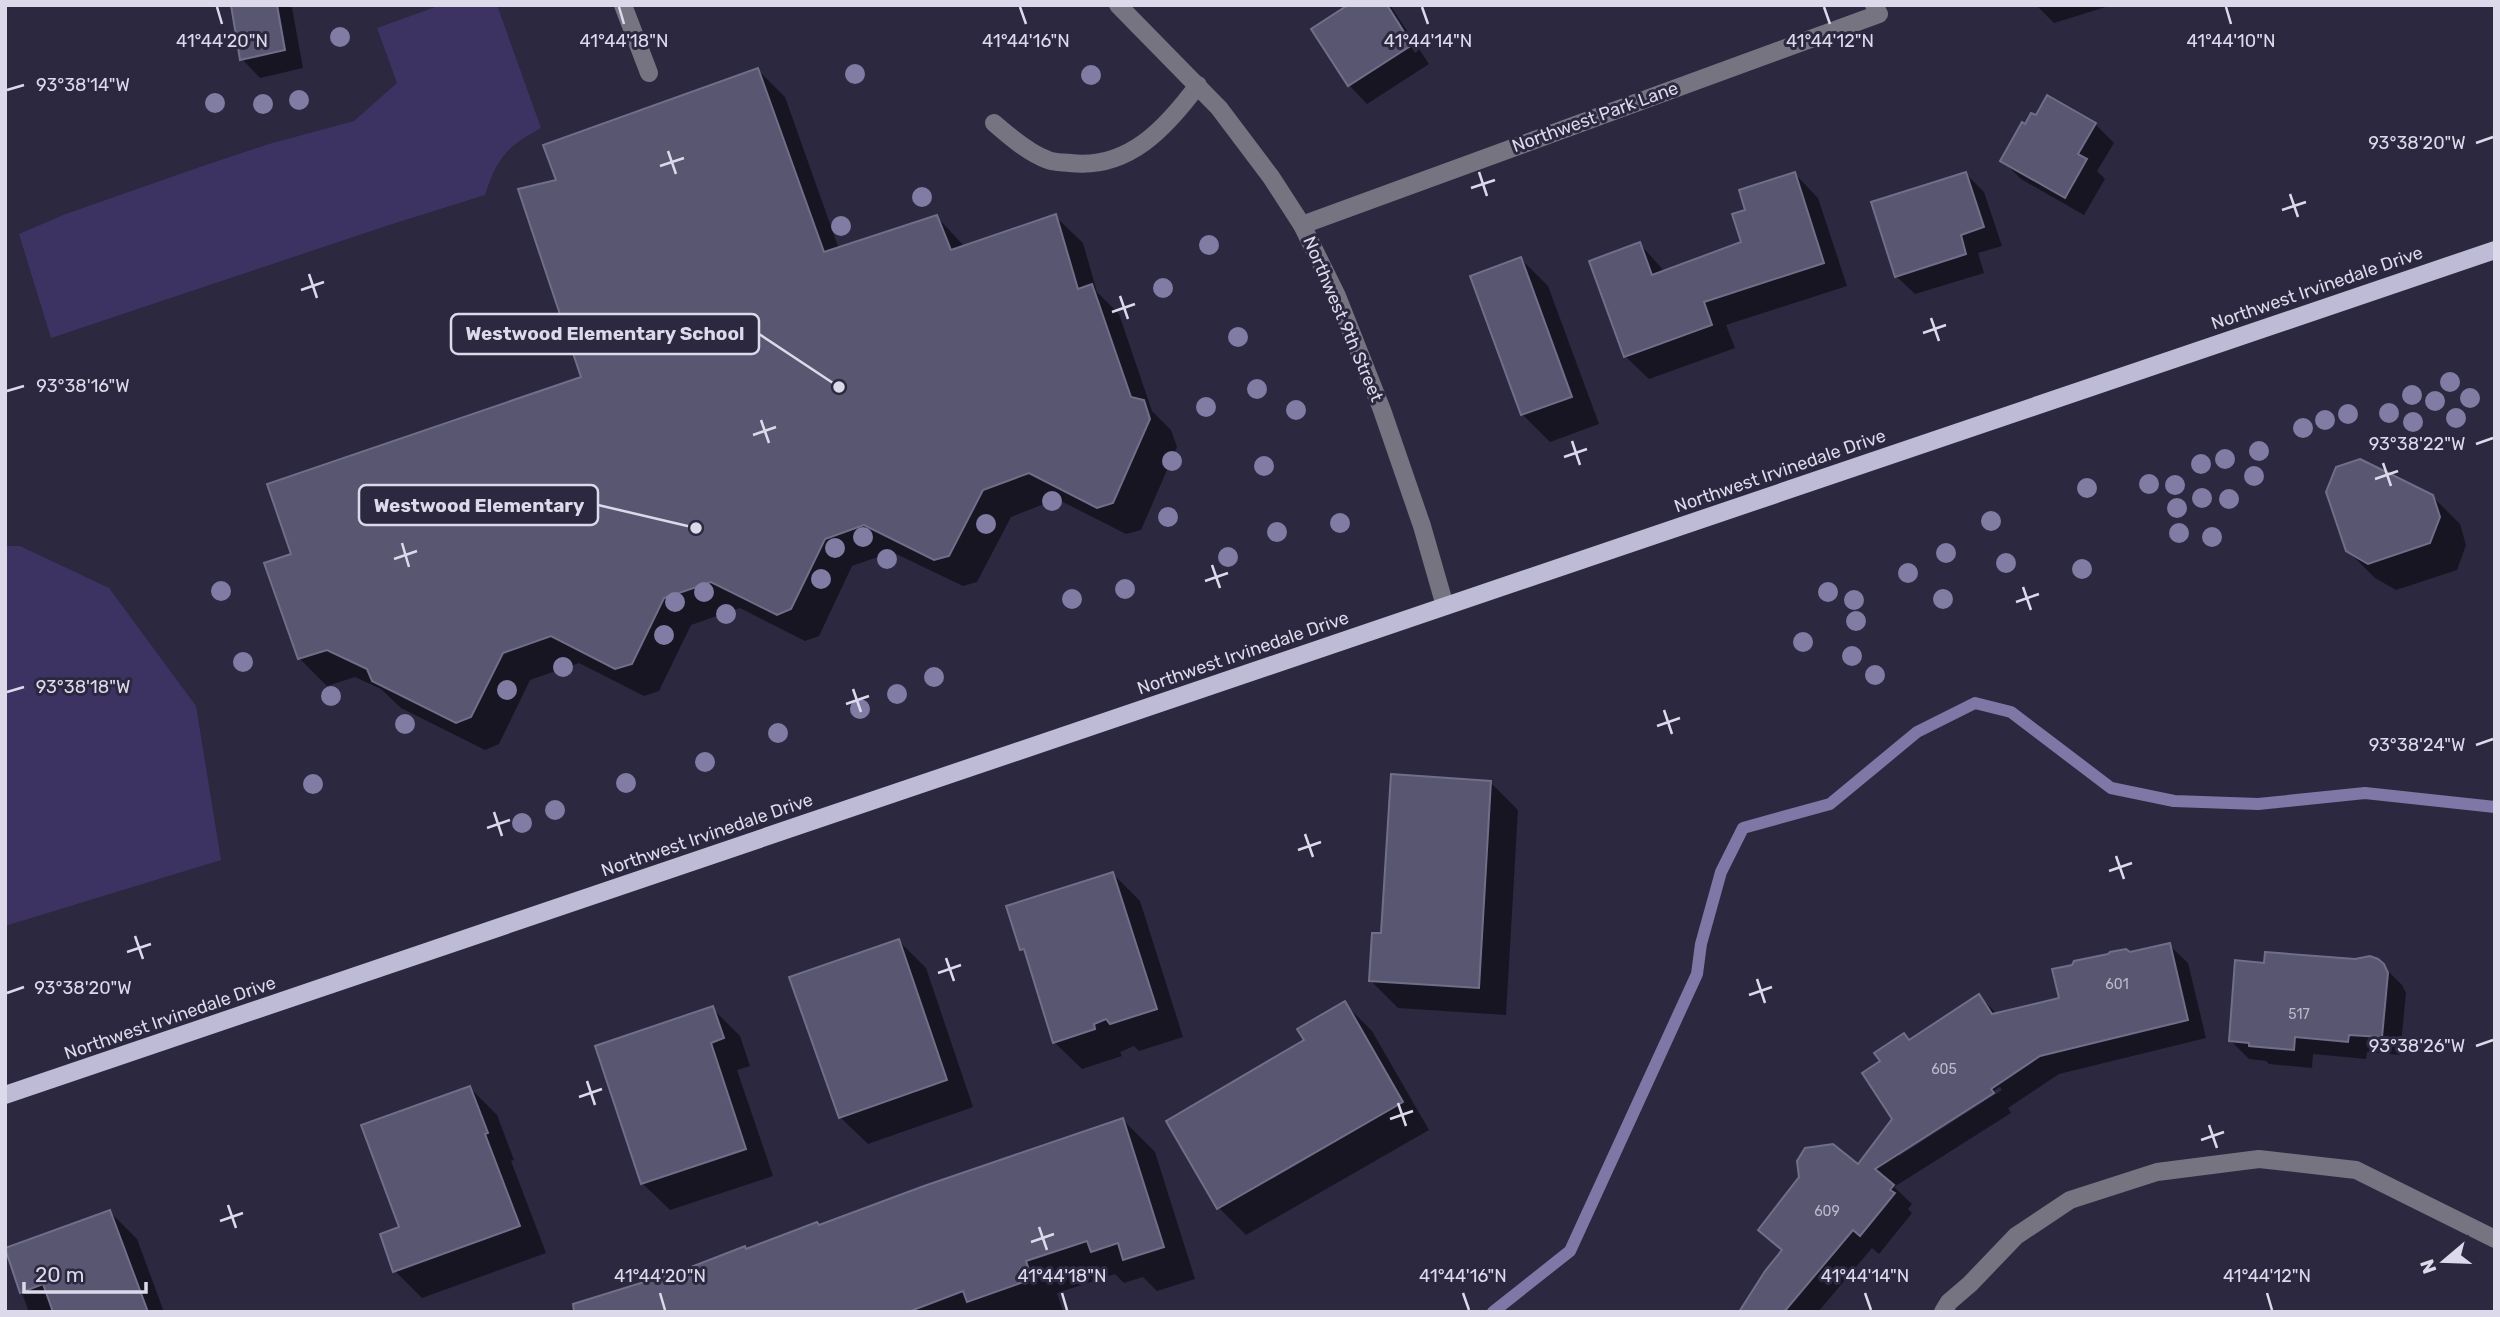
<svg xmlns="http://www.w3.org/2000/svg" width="2500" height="1317" font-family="Rubik,sans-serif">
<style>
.green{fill:#3c3363}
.shadow{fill:#0007;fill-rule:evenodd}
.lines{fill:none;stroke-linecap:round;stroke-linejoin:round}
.stream{stroke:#7f77a6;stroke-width:12}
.building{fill:#585670;stroke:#706e89;stroke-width:2}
.minor{stroke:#757480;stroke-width:18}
.major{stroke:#bdbbd5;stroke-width:18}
.tree{fill:#807ca4}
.ticks{fill:none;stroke:#dcdaea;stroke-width:2.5}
.labels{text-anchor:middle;stroke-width:6;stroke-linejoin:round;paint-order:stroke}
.number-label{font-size:14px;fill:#bbb9cc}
.street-label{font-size:18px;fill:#dcdaea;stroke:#2b2840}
.ticks-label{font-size:18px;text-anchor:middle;fill:#dcdaea;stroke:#2b2840;stroke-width:6;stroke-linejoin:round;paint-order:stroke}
.leader{fill:none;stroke:#dcdaea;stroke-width:2.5}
.callout-dot{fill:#dcdaea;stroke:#2b2840;stroke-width:2.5}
.callout{fill:#2b2840;stroke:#dcdaea;stroke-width:2.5}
.callout-label{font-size:19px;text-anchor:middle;font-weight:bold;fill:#dcdaea}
</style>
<rect width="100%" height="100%" fill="#2b2840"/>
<g class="green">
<path d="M441,5h56l44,123c-35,19 -44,30 -56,67l-96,30 -338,113 -32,-104 44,-19 137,-48 69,-23 85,-23 43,-38 -20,-55z"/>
<polygon points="5,546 20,546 109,588 196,706 221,860 5,926"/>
</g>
<g class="shadow">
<polygon points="233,5 289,5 292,8 303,68 260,78 242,59"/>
<path d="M1351,5h39l39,59 -62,40 -18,-19zM1387,9h4l27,42 -3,2z"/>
<polygon points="2036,5 2106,5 2106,7 2054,23"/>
<polygon points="758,70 785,97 839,249 937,217 965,247 1055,216 1083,243 1097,292 1119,314 1152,411 1171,430 1177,447 1141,530 1126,534 1057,499 1011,517 977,582 963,586 892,552 852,566 819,636 805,641 740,608 691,625 659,691 644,696 579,663 530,680 499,744 485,750 401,708 381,689 355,677 327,686 300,659 266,564 294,555 583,378 558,181"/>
<polygon points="2095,124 2114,143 2097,171 2105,179 2084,215 2021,179 2002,160 2026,126"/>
<polygon points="1795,174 1818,198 1847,286 1726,325 1735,348 1649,379 1625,356 1640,244 1665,272 1743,243 1748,212"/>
<polygon points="1966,174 1984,192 2002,246 1978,253 1984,273 1915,294 1896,276"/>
<polygon points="1521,259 1548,286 1599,424 1550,442 1522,414"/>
<polygon points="2432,496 2460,524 2466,545 2457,570 2396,590 2375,578 2347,550"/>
<polygon points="1490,782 1518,810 1506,1015 1398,1008 1371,981 1383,935"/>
<polygon points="1113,874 1140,901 1183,1037 1139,1051 1134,1046 1120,1052 1122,1056 1082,1069 1054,1042 1027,955 1022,949"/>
<polygon points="899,941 926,968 973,1107 868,1144 840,1117"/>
<path d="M2169,945l19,18 18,75 -147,36 -51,34 3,5 -117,74 18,17 -4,5 4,4 -33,41 -7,-6 -54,64h-76l41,-60 -23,-22 98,-63 36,-47 16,-79 69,-45 18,18 64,-14 68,-46zM2000,1087l2,3 -103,66v-4z"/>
<polygon points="2377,960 2402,985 2406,993 2400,1055 2367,1052 2366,1059 2313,1054 2312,1068 2269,1064 2266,1061 2249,1059 2231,1041 2266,965"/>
<polygon points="1345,1004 1372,1031 1429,1130 1246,1235 1219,1208 1307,1041"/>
<polygon points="712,1008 740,1036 750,1066 737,1070 773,1176 670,1210 642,1183"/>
<polygon points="470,1088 497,1115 514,1160 511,1161 546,1253 422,1298 395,1271 401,1228"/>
<polygon points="1123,1120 1155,1152 1195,1279 1157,1291 1143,1277 1124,1283 1115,1274 1057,1293 1063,1311 1061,1312 564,1312 820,1227"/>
<polygon points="110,1212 137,1239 164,1312 29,1312 6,1250"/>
</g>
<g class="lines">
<polyline class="stream" points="1493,1312 1570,1251 1697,974 1701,944 1721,872 1743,828 1830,804 1917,732 1975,703 2011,712 2111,788 2174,801 2258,804 2365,793 2495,807"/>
</g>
<g class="building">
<polygon points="231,5 277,5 285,50 240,60"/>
<polygon points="1348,5 1387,5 1412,45 1348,86 1311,29"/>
<polygon points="758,68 824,252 937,215 951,250 1056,214 1078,289 1092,284 1131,397 1144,400 1150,419 1113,503 1097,508 1029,473 983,490 949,556 934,560 864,525 825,539 791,609 777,615 711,582 664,598 632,664 615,669 551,636 503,653 471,717 456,723 372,681 367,669 327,650 298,659 264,563 291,554 267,484 581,377 518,189 556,180 543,145"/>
<polygon points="2047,95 2096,123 2078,154 2087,159 2065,198 2000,161 2022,122 2025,124 2031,113 2036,115"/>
<polygon points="1795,172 1824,263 1704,302 1712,325 1624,357 1589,261 1640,242 1652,275 1741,242 1732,214 1745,210 1739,190"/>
<polygon points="1966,172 1984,227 1961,235 1966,254 1895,277 1871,202"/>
<polygon points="1521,257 1572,397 1521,415 1470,276"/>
<polygon points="2360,459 2433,495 2440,517 2430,543 2368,564 2346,551 2326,492 2336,467"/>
<polygon points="1391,774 1491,781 1479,988 1369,981 1372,933 1381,933"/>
<polygon points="1113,872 1157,1009 1110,1024 1106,1019 1094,1024 1095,1029 1053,1043 1024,949 1020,950 1006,906"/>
<polygon points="899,939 947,1080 839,1118 789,977"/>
<polygon points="2170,943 2188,1020 2040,1056 1991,1089 1994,1093 1875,1169 1894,1185 1890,1190 1895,1193 1860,1236 1853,1230 1784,1312 1739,1312 1765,1271 1782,1250 1758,1230 1799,1177 1797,1161 1805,1148 1833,1144 1858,1164 1892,1119 1862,1073 1880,1061 1874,1053 1904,1033 1909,1040 1979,994 1992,1014 2059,998 2052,969 2072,965 2074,961 2108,954 2110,952 2126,949 2130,952"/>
<polygon points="2265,952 2355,959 2370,956 2378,959 2384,964 2388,973 2382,1037 2349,1035 2348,1042 2295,1037 2294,1050 2249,1046 2249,1043 2229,1041 2235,960 2264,963"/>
<polygon points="1345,1001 1403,1102 1217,1209 1166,1121 1304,1040 1297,1029"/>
<polygon points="713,1006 724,1038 711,1043 746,1149 641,1184 595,1046"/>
<polygon points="470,1086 488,1133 485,1134 520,1226 393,1272 380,1234 399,1227 361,1125"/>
<polygon points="1123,1118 1164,1247 1123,1260 1118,1243 1091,1252 1087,1241 1026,1261 1032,1279 967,1302 963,1291 908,1312 574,1312 573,1304 686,1269 745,1246 746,1249 817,1222 819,1225 924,1186"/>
<polygon points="110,1210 148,1312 53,1312 43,1284 20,1293 5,1248"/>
</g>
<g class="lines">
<g class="minor">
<polyline points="623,5 649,73"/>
<polyline points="1118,5 1219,108 1271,177 1302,225 1337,296 1382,410 1422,526 1445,606"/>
<path d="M994,123c16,14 35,30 54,37 7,3 15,2 22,3 58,7 96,-35 128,-78"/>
<polyline points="1302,225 1879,14 1874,5"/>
<polyline points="1943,1312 1949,1302 1970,1284 2016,1236 2070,1200 2157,1172 2259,1159 2356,1170 2495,1239"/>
</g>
<polyline class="major" points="5,1095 2495,250"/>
</g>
<g class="tree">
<circle cx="340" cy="37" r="10"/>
<circle cx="855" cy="74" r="10"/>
<circle cx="1091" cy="75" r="10"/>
<circle cx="299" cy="100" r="10"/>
<circle cx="215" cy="103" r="10"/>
<circle cx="263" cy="104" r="10"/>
<circle cx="922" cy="197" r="10"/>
<circle cx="841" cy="226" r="10"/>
<circle cx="1209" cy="245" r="10"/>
<circle cx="1163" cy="288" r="10"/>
<circle cx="1238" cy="337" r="10"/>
<circle cx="2450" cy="382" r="10"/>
<circle cx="1257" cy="389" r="10"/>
<circle cx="2412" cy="395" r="10"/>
<circle cx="2470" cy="398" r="10"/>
<circle cx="2435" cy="401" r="10"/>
<circle cx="1206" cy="407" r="10"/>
<circle cx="1296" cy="410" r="10"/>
<circle cx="2389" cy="413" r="10"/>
<circle cx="2348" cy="414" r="10"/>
<circle cx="2456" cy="418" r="10"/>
<circle cx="2325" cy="420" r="10"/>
<circle cx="2413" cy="422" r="10"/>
<circle cx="2303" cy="428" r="10"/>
<circle cx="2259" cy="451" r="10"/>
<circle cx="2225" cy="459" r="10"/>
<circle cx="1172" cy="461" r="10"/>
<circle cx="2201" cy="464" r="10"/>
<circle cx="1264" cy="466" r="10"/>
<circle cx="2254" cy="476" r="10"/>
<circle cx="2149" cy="484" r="10"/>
<circle cx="2175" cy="485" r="10"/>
<circle cx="2087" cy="488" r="10"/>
<circle cx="2202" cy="498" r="10"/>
<circle cx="2229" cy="499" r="10"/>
<circle cx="1052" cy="501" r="10"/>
<circle cx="2177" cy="508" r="10"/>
<circle cx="1168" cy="517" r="10"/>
<circle cx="1991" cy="521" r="10"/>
<circle cx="1340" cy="523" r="10"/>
<circle cx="986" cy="524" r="10"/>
<circle cx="1277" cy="532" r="10"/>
<circle cx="2179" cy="533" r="10"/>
<circle cx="863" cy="537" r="10"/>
<circle cx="2212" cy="537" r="10"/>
<circle cx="835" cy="548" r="10"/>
<circle cx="1946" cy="553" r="10"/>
<circle cx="1228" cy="557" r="10"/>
<circle cx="887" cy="559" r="10"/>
<circle cx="2006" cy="563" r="10"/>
<circle cx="2082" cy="569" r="10"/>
<circle cx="1908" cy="573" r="10"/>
<circle cx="821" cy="579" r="10"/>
<circle cx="1125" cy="589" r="10"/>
<circle cx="221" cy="591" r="10"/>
<circle cx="704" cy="592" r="10"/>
<circle cx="1828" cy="592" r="10"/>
<circle cx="1072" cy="599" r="10"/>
<circle cx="1943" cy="599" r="10"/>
<circle cx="1854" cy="600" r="10"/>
<circle cx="675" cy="602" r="10"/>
<circle cx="726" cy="614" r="10"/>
<circle cx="1856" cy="621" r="10"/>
<circle cx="664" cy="635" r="10"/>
<circle cx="1803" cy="642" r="10"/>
<circle cx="1852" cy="656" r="10"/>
<circle cx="243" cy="662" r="10"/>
<circle cx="563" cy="667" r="10"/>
<circle cx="1875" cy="675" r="10"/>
<circle cx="934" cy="677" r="10"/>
<circle cx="507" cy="690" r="10"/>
<circle cx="897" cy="694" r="10"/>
<circle cx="331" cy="696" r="10"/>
<circle cx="860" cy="709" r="10"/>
<circle cx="405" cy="724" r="10"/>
<circle cx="778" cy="733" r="10"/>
<circle cx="705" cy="762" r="10"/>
<circle cx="626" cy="783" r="10"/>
<circle cx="313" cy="784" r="10"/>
<circle cx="555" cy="810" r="10"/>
<circle cx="522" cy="823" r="10"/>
</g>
<path class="ticks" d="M217,7l5,17M619,7l5,17M1020,7l6,17M1422,7l6,17M1824,7l6,17M2226,7l5,17M7,90l17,-5M2476,143l17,-6M668,151l8,23M660,166l24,-8M1479,172l8,24M1471,188l24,-8M2290,194l8,23M2282,210l24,-8M309,274l8,24M301,290l23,-8M1120,296l8,23M1112,312l23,-8M1931,318l8,23M1923,333l23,-8M7,391l17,-5M761,420l8,23M753,435l23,-8M1572,441l8,24M2476,444l17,-6M1564,457l23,-8M2383,463l8,23M2375,479l23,-8M402,543l7,24M394,559l23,-8M1212,565l8,23M1205,581l23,-8M2023,587l8,23M2016,602l23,-8M853,689l8,23M7,692l17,-5M846,704l23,-8M1664,710l8,24M1657,726l23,-8M2476,745l17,-6M494,812l8,24M487,828l23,-8M1305,834l8,23M1298,850l23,-8M2116,856l8,23M2109,871l23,-8M135,936l8,23M127,952l24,-8M946,958l8,23M938,973l23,-8M1757,979l8,24M7,993l17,-6M1749,995l23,-8M2476,1046l17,-6M587,1081l8,24M579,1097l23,-8M1398,1103l8,23M1390,1119l23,-8M2209,1125l8,23M2201,1140l23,-8M228,1205l8,23M220,1221l23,-8M1039,1227l8,23M1031,1242l23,-8M660,1293l5,17M1062,1293l5,17M1463,1293l6,17M1865,1293l6,17M2267,1293l5,17"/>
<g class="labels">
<g class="number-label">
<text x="2117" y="989">601</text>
<text x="2299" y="1019">517</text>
<text x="1944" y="1074">605</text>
<text x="1827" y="1216">609</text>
</g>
<g class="street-label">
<text transform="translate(1595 117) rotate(-20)" y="6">Northwest Park Lane</text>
<text transform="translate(2317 288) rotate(-19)" y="6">Northwest Irvinedale Drive</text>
<text transform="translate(1343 319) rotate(67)" y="6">Northwest 9th Street</text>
<text transform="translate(1780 471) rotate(-19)" y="6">Northwest Irvinedale Drive</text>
<text transform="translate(1243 653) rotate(-19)" y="6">Northwest Irvinedale Drive</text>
<text transform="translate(707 835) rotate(-19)" y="6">Northwest Irvinedale Drive</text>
<text transform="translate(170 1018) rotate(-19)" y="6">Northwest Irvinedale Drive</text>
</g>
</g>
<g class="ticks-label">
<text x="1428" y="47">41°44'14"N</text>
<text x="1830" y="47">41°44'12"N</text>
<text x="2231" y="47">41°44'10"N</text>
<text x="222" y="47">41°44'20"N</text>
<text x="624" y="47">41°44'18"N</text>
<text x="1026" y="47">41°44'16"N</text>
<text x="83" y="91">93°38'14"W</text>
<text x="2417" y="149">93°38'20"W</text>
<text x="83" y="392">93°38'16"W</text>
<text x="2417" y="450">93°38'22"W</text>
<text x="83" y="693">93°38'18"W</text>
<text x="2417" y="751">93°38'24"W</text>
<text x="83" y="994">93°38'20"W</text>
<text x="2417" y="1052">93°38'26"W</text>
<text x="660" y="1282">41°44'20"N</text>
<text x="1062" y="1282">41°44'18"N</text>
<text x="1463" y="1282">41°44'16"N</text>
<text x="1865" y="1282">41°44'14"N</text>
<text x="2267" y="1282">41°44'12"N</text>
</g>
<path class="leader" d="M839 387L759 334M696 528L598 505"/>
<g class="callout-dot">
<circle cx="839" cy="387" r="7"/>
<circle cx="696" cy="528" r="7"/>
</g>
<g class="callout">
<rect x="451" y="314" width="308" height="40" rx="7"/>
<rect x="359" y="485" width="239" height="40" rx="7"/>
</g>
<g class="callout-label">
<text x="605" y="340">Westwood Elementary School</text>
<text x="479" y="512">Westwood Elementary</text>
</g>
<rect width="2500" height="1317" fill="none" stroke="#dcdaea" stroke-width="14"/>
<g transform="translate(2444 1261) rotate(251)" stroke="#2b2840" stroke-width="5" paint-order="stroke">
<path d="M0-5L12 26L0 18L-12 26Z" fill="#dcdaea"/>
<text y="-10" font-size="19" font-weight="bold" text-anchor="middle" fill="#dcdaea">N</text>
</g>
<path d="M24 1282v10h122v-10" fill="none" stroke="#dcdaea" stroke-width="3.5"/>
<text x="35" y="1282" font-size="21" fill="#dcdaea" stroke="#2b2840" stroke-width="5" paint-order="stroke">20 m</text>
</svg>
